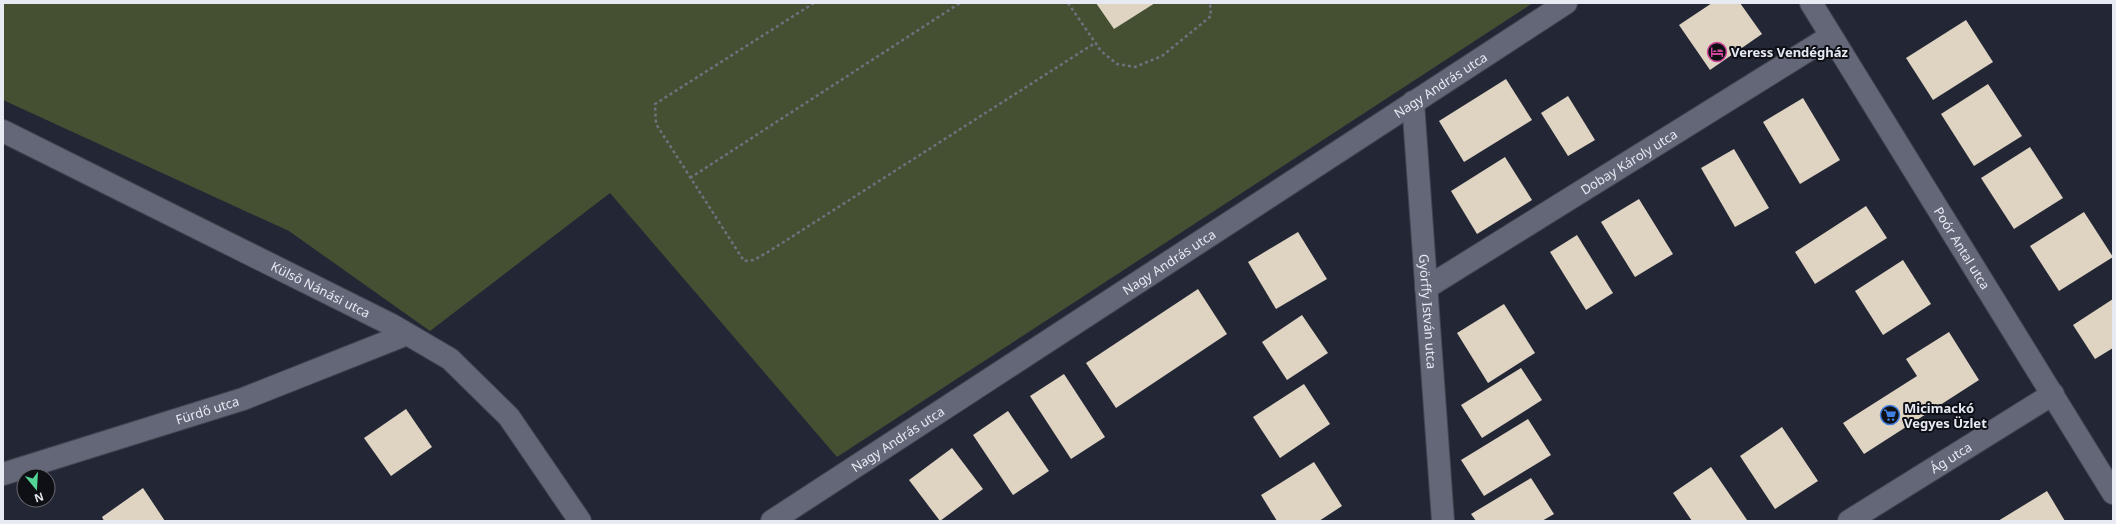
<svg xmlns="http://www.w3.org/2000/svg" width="2116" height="524" font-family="'Noto Sans',sans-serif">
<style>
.green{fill:#455033}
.building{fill:#dfd3c2}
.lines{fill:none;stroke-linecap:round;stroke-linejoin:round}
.minor-casing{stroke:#414450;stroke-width:24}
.path{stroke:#6e727e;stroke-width:2.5;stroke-dasharray:3 3;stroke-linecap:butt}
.minor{stroke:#636777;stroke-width:22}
.labels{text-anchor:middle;stroke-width:4;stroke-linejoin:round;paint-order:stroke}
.poi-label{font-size:13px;font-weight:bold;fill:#e7eaf3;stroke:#0e1016;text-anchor:start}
.street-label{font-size:13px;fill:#e7eaf3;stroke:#0e1016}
</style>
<rect width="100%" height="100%" fill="#232735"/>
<polygon class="green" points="3,3 1533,3 837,457 610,193 430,331 289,231 3,100"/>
<g class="building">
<polygon points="1096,3 1155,3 1114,29"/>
<polygon points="1712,3 1740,3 1762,34 1710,70 1679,25"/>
<polygon points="1966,20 1993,62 1933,100 1906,58"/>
<polygon points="1506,79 1532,120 1464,162 1439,121"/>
<polygon points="1988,84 2022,136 1974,166 1941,114"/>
<polygon points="1568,96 1595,140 1568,156 1541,113"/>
<polygon points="1803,98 1840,160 1800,184 1763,122"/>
<polygon points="2030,147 2063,198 2014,229 1981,178"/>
<polygon points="1734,149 1769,208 1735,227 1701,168"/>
<polygon points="1505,157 1532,200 1477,234 1451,191"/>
<polygon points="1639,199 1673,254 1635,277 1601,222"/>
<polygon points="1866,206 1887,238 1815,284 1795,252"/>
<polygon points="2084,212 2113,257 2059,291 2030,246"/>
<polygon points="1298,232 1327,279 1276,309 1248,262"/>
<polygon points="1577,235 1613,293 1586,310 1550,252"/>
<polygon points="1903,260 1931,304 1883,335 1855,291"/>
<polygon points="1198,289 1227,334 1116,408 1086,363"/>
<polygon points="2113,299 2113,348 2095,359 2073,325"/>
<polygon points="1504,304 1535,353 1488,383 1457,333"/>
<polygon points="1302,315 1328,353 1287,380 1262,342"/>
<polygon points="1949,332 1979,380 1864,454 1843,423 1917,376 1906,359"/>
<polygon points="1521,368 1542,400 1482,438 1461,405"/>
<polygon points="1064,374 1105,437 1071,459 1030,396"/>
<polygon points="1304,384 1330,424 1280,458 1253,417"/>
<polygon points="406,409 432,447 391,476 364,438"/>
<polygon points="1008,411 1049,471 1013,495 973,435"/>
<polygon points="1528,419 1551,455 1484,496 1461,460"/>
<polygon points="1782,427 1818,481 1775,509 1740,456"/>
<polygon points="952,448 983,489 940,521 909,480"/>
<polygon points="1314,462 1342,506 1319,521 1277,521 1261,495"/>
<polygon points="1711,467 1747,520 1746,521 1692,521 1673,493"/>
<polygon points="1531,478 1554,514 1542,521 1476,521 1471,514"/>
<polygon points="143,488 165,521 104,521 102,517"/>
<polygon points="2047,491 2065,521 1998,521"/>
</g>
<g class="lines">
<g class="minor-casing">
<g id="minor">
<path id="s1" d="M1811,3l302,490"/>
<path id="s2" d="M1413,102l30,419"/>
<path id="s3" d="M3,131l389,194 58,34 59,58 71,104"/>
<path id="s4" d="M1426,288l405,-252"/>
<path id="s5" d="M3,474l240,-75 164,-65"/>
<path id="s6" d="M772,521l794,-518"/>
<path id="s7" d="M1849,521l204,-127"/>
</g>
</g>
<g class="path">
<polyline points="814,3 655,104 656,124 744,261 754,260 768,252 1095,43"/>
<polyline points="1068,3 1101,51 1117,64 1135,67 1162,56 1211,16 1210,3"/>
<polyline points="690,178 960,3"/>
</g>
<use href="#minor" class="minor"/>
</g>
<defs>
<g id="hotel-ring" transform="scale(1)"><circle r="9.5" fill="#0e1016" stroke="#d1479c" stroke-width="1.5"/><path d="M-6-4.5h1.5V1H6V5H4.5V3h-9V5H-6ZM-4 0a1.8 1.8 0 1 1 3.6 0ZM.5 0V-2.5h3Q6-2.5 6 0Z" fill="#d1479c"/></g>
<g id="supermarket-ring" transform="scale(1)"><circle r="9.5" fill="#0e1016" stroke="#3f7fe0" stroke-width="1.5"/><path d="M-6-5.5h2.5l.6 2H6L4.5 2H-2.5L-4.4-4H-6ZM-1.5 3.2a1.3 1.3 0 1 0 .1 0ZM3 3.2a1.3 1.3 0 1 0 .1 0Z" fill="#3f7fe0"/></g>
</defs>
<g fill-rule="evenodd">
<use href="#hotel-ring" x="1717" y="52"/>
<use href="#supermarket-ring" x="1890" y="415"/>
</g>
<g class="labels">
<g class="poi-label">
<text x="1731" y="57">Veress Vendégház</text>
<text x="1904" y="413">Micimackó<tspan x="1904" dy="15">Vegyes Üzlet</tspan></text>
</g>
<g class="street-label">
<text dy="5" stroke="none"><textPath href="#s6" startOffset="798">Nagy András utca</textPath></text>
<text dy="5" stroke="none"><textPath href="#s4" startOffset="239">Dobay Károly utca</textPath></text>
<text dy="5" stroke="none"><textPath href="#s1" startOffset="288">Poór Antal utca</textPath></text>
<text dy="5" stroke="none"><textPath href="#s6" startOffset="474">Nagy András utca</textPath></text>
<text dy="5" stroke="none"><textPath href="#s3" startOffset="355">Külső Nánási utca</textPath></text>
<text dy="5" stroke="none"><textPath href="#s2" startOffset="210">Györffy István utca</textPath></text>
<text dy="5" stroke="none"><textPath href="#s5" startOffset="214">Fürdő utca</textPath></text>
<text dy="5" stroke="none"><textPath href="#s6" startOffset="150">Nagy András utca</textPath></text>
<text dy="5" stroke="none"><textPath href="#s7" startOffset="120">Ág utca</textPath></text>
</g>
</g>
<rect width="2116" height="524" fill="none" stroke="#e7eaf3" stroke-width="8"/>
<g transform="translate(36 488) rotate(162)"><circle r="19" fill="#0e1016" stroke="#65676e"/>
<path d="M0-3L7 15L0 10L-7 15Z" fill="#54d396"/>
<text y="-6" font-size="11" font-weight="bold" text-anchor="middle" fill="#e7eaf3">N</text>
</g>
</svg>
